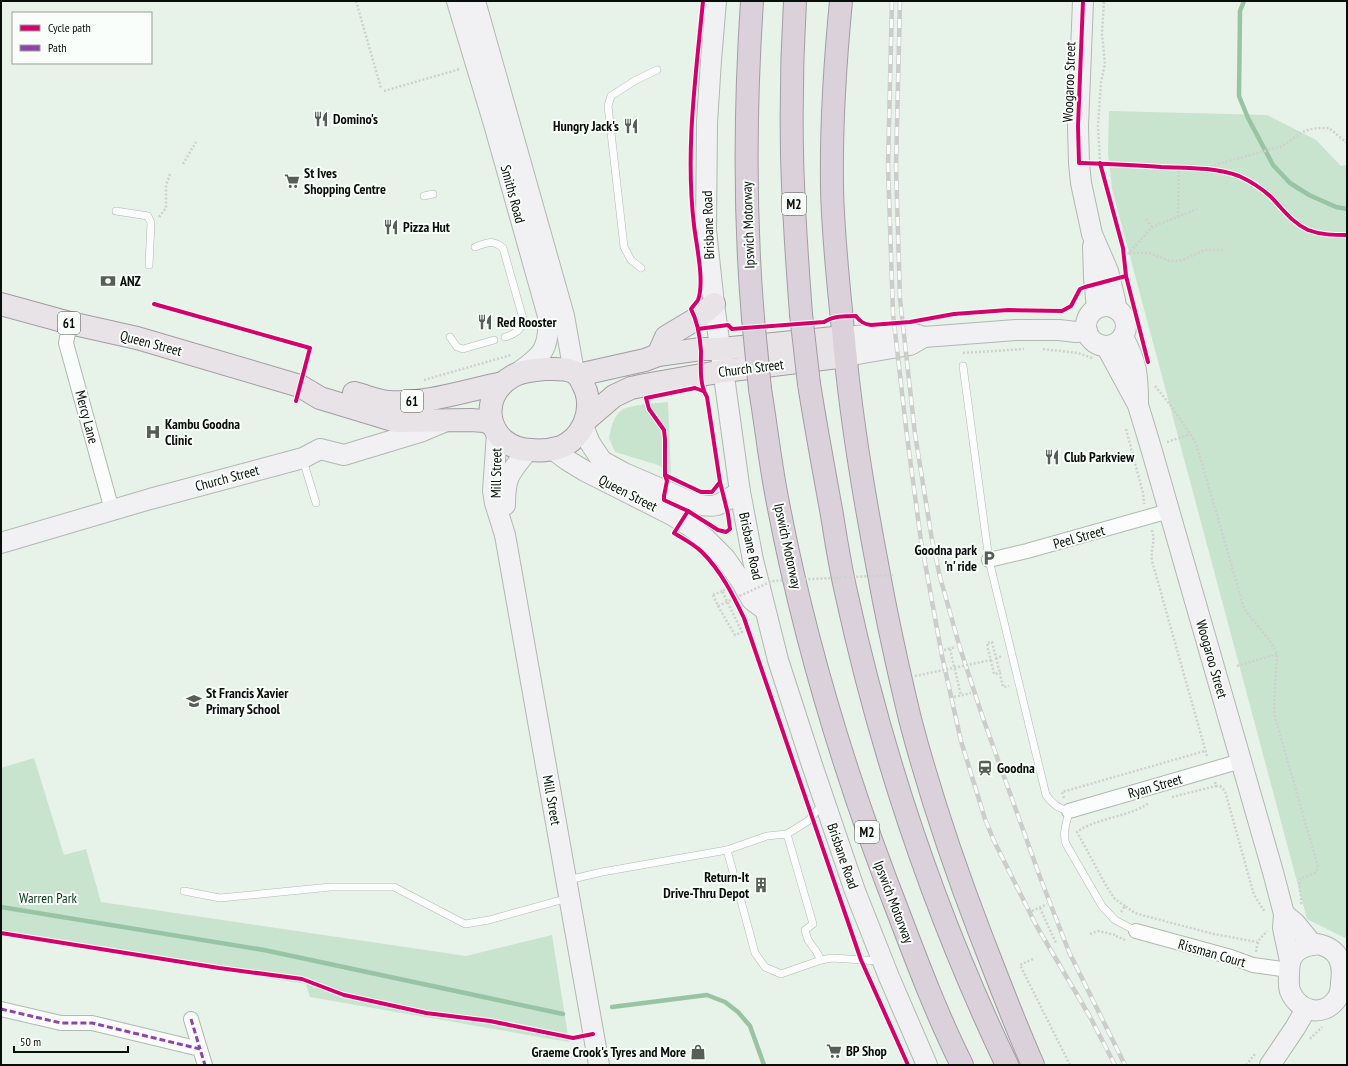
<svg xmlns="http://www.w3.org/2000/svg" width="1348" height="1066" font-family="'PT Sans Narrow',sans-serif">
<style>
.green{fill:#c8e3ce}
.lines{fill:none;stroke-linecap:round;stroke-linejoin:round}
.stream{stroke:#99c4a4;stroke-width:4.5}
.lane-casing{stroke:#b1b9b2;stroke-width:8}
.street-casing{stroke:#b1b9b2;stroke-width:16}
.secondary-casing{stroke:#b1b9b2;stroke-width:22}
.primary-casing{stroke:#a39ca3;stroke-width:24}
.highway-casing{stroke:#a39ca3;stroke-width:24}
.path{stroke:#ced1cf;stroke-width:2.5;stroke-dasharray:2 2;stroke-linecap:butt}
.lane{stroke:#fbfdfc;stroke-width:7}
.street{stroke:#fbfdfc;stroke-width:14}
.secondary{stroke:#f1f0f2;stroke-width:20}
.primary{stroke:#e8e3e7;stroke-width:22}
.highway{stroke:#dbd1da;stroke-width:22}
.rail-casing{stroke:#cbcdcb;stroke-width:4.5}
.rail{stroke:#fafefb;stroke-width:3;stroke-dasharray:9;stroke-linecap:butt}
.highway-bridge-casing{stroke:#a39ca3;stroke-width:24;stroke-linecap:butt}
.path-bridge{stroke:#ced1cf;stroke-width:2.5;stroke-dasharray:2 2;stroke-linecap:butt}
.highway-bridge{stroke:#dbd1da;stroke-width:22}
.quiet{stroke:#8e44ad;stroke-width:3;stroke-dasharray:6 3;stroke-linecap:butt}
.cycleway-casing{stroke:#fafefb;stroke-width:6}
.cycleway{stroke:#d6006c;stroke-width:4}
.labels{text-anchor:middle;stroke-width:4;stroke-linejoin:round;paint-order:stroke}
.shield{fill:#fafefb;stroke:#515652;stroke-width:1}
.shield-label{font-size:13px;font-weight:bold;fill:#080e09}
.street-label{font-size:14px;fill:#080e09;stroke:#fafefb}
.poi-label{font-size:14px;font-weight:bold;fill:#080e09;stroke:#fafefb;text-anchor:start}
.park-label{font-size:14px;fill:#08361a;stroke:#fafefb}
</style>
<rect width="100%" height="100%" fill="#e7f2e9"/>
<g class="green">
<polygon points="1109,111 1267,115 1316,140 1341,166 1347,165 1347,939 1307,919 1112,189 1108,154"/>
<path d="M668,402l3,71 -13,-8 -43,-13 -6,-14c2,-9 4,-22 13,-28 7,-5 35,-7 46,-8z"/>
<polygon points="34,758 64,855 86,849 101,902 466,956 552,935 569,1042 310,997 306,984 1,936 1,768"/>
</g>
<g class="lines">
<g class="stream">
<polyline points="1244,1 1240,11 1239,96 1248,118 1273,165 1290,183 1309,195 1336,207 1347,209"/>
<polyline points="1,907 264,950 563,1014"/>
<polyline points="612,1007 707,995 725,1002 738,1012 750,1026 764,1065"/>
</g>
<g class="lane-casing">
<g id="lane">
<polyline points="424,196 433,194"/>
<polyline points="116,211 148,216 151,223 149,265"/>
<path d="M475,247c12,-4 17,-8 28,1l21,74c-5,9 -9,12 -19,15"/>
<polyline points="641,268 631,260 624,247 608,106 611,96 636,80 657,70"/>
<polyline points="450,337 457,347 463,349 494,340"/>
<path d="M963,366l26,194 57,235c6,9 13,14 23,16 -2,11 -7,22 -3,33l36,62 13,14 21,11"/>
<polyline points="303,460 316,503"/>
<polyline points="787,834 808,821 823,804"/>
<polyline points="727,850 733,872"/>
<polyline points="568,880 602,872 727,850 767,836 787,834 813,924 805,930 808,940 816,951 821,960"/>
<polyline points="184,891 220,898 331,887 394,887 465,924 489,920 568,898"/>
<polyline points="741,901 755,953 765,967 781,974 821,960 832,958 880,961"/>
</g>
</g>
<g class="street-casing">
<g id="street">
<polyline points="70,323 66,343 112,510"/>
<polyline points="989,560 1027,551 1169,511"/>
<polyline points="1069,811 1241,761"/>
<polyline points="1136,931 1231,957 1253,965 1289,970"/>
<polyline points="1,1009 61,1023 92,1023 200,1049 205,1065"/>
<polyline points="191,1019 200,1049"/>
</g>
</g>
<g class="secondary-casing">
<g id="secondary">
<path d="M457,1l37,123 54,192c2,34 -6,40 -32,58"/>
<polyline points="475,1 564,316 574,372"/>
<polyline points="716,1 711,60 707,123 706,230 714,304 740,492 753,560 778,660 812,765 855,891 889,977 927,1065"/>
<polyline points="1083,1 1078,126 1079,163 1081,183 1092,234 1108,271 1115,300 1116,309"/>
<polyline points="1093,246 1094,278 1097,308"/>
<circle cx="1106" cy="326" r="20"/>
<polyline points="844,337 908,332 924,337 1016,330 1059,330 1076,332 1087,331"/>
<path d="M1123,337c14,25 15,39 15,67"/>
<polyline points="1106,346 1138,405 1151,448 1273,872 1284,914 1283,928 1290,961"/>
<polyline points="846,356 910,345 924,337"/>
<path d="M583,426l7,17 12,18 22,12 72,31c25,5 23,-1 44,-12"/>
<polyline points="497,433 493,491 495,503 505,535 599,1065"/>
<polyline points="552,449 567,460 585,471 672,515 691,527 705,538 725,558 741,581 752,600 764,609"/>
<path d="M505,505c0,-30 5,-32 23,-55"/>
<polyline points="1,543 150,499 303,458 320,449 344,455 420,432 446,421"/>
<polyline points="1284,914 1295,923 1313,945"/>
<path d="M1317,944c21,4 27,18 24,38 0,6 -1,13 -5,18 -14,18 -38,11 -46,-9 -2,-6 -1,-12 -1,-18 0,-20 9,-26 28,-29z"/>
<polyline points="1270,1065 1295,1028 1306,1009"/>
</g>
</g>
<g class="primary-casing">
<g id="primary">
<polyline points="1,304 70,323 137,338 300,386 320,398 396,421 471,420 484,421 492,424"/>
<polyline points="658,355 666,337 696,319 714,304"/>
<path d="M546,369c8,0 22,-1 29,4 6,4 8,12 11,18 7,22 -4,47 -25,56 -10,3 -21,4 -30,3 -43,-1 -56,-53 -18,-74 9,-5 22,-6 33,-7z"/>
<polyline points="578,375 645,360 658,355 701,349 721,349 844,337"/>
<path d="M354,393c12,3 25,9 36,9 37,2 77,-12 113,-19"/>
<polyline points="586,420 614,396 631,388 645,385 724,371 846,356"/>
</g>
</g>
<g class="highway-casing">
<g id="highway">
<path d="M752,1c-7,106 -8,211 1,317"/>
<path d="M795,1c-3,51 -4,101 -3,152 1,54 5,108 9,161"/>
<path d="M841,1c-6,62 -10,124 -9,186 1,55 8,110 13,164 7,74 19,145 33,218 9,50 20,100 32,150 19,72 43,144 70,214 17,44 34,89 53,132"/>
<path d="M809,384c7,44 15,87 23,131 4,25 8,51 14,77 35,161 90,324 161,473"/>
<path d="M760,389c6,36 10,73 17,109 27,143 70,284 123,419 19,50 38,100 62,148"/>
</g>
</g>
<g class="path">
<polyline points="356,1 381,88"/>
<polyline points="384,91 460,69"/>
<polyline points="1100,163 1098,126 1101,82 1105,64 1102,34 1104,1"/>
<polyline points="183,164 196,142"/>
<path d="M1207,169l10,-5 63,-17c9,-4 15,-11 23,-15 7,-4 17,-4 26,-4l18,15"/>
<polyline points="159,217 166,208 166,185 170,174"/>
<polyline points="1178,217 1179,168"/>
<polyline points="1146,219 1152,227"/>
<polyline points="1129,253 1149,253 1170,261 1178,261 1185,259 1205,250 1225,250"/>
<polyline points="1124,256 1129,253 1152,227 1197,209"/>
<polyline points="1043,349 1078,353 1092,358"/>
<polyline points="963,353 1024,349"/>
<polyline points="424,380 511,355"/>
<path d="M1155,386l17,21 24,36 48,165c10,16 26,29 33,46l-3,52 1,11 43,150c-2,9 -11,8 -18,12 -2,6 2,18 1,27"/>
<polyline points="1126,429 1143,493 1144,504"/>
<polyline points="1167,442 1191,434"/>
<path d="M1152,530c4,13 -2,19 0,31l55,195"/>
<polyline points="713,595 722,591"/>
<polyline points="718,606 735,635 742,632 722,591 726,589"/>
<polyline points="950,649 961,695"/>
<polyline points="944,650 956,647"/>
<polyline points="988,650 987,643 992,642 996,658 1002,656"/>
<polyline points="996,658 1000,673"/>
<polyline points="991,660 994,674 1000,673 1003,687 1009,686"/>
<polyline points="1237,666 1277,654"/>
<polyline points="954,697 971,693"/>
<polyline points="1215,782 1216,786 1220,786 1225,791 1254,895 1265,912"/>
<polyline points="1172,797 1216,786"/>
<polyline points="1064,798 1062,792 1205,751"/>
<path d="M1125,906l-10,-7 -7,-10 -31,-57c21,-15 50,-14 72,-29"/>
<polyline points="1040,908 1056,943"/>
<polyline points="1032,911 1047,904"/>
<polyline points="1121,912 1125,906 1135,913 1145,916 1214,934 1257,942"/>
<polyline points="1090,934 1098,931 1116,935"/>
<polyline points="1116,936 1125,940"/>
<path d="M1256,952c2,-14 3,-11 11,-21"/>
<polyline points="1033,959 1020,965 1070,1065"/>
<polyline points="1310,1037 1311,1038 1322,1027"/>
<polyline points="1246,1065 1255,1054"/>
</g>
<use href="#lane" class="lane"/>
<use href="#street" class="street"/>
<use href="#secondary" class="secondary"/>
<use href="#primary" class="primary"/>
<use href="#highway" class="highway"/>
<g class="rail-casing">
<g id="rail">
<polyline points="892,1 888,166 893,314 907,436 921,541 942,656 961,741 985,819 994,841 1036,925 1089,1015 1115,1065"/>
<polyline points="900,1 896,166 900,299 915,434 932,540 940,577 960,648 983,718 1040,877 1069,952 1125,1065"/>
</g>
</g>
<use href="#rail" class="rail"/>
<g class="highway-bridge-casing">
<g id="highway-bridge">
<polyline points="801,314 809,384"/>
<polyline points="753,318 760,389"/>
</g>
</g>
<g class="path-bridge">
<polyline points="713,595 718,606 772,581 893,575"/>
<polyline points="915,676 991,660 988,650"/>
</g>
<use href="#highway-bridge" class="highway-bridge"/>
<g class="quiet">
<polyline points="1,1009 61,1023 92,1023 200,1049 205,1065"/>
<polyline points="191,1019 200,1049"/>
</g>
<g class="cycleway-casing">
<g id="cycleway">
<path d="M1083,1l-5,125 1,37c27,1 55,2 82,4 26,1 53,0 78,9 11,5 22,12 31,20 12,12 21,26 38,34 13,5 26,5 39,5"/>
<polyline points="1100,163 1123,248 1126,276 1148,362"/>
<polyline points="154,304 310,348 296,401"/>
<path d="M698,329l30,-4 4,4 92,-7c9,-6 21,-6 32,-6 4,6 8,8 15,9l39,-3 44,-8 54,-4 54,1 9,-5 9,-17 5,-2 41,-11"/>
<polyline points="703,391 695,388 646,398 649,409 664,430 665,439 665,475 667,481 664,496 664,500 688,511 718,530 726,532 730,529 728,514 720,482"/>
<path d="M665,475l36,17h11l8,-10 -13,-85c-8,-13 -6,-31 -6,-46 -1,-14 -3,-29 -10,-42 2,-3 5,-6 7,-9 7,-18 -2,-56 -4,-75 -9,-75 2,-150 9,-224"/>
<path d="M688,511l-14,22c10,6 20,11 28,19 19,19 31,43 42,66l117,342 47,105"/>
<polyline points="1,933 219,968 302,979 344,995 426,1013 490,1021 573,1038 593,1034"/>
</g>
</g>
<use href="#cycleway" class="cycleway"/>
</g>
<defs>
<g id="restaurant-bare" transform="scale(1.2)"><path d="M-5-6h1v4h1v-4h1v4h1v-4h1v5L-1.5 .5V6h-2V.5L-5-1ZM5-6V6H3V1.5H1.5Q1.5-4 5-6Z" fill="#565e57" stroke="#fafefb" stroke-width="2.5" paint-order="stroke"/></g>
<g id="supermarket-bare" transform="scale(1.2)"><path d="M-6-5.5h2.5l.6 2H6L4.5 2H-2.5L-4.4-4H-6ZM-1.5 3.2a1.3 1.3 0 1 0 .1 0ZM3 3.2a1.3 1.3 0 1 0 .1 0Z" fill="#565e57" stroke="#fafefb" stroke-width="2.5" paint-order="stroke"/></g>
<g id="bank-bare" transform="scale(1.2)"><path d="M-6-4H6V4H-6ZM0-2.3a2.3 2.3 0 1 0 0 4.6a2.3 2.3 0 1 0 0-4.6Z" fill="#565e57" stroke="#fafefb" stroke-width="2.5" paint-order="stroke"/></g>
<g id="hospital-bare" transform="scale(1.2)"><path d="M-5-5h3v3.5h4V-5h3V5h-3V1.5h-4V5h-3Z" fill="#565e57" stroke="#fafefb" stroke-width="2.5" paint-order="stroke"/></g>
<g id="parking-bare" transform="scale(1.2)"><path d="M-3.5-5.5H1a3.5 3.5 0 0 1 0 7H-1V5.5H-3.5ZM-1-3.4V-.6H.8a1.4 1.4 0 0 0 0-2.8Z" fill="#565e57" stroke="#fafefb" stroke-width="2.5" paint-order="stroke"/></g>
<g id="school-bare" transform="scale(1.2)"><path d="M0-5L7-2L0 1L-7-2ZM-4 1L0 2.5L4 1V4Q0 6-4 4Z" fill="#565e57" stroke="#fafefb" stroke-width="2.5" paint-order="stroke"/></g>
<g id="station-bare" transform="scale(1.2)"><path d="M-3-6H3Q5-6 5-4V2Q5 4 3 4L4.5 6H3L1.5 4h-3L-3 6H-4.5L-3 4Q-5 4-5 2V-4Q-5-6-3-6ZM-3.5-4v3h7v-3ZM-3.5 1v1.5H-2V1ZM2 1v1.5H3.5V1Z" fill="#565e57" stroke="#fafefb" stroke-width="2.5" paint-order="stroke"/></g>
<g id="building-bare" transform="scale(1.2)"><path d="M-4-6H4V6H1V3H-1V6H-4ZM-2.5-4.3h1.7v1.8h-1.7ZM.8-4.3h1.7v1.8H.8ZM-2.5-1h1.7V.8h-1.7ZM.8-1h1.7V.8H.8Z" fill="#565e57" stroke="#fafefb" stroke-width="2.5" paint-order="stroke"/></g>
<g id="shop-bare" transform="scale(1.2)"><path d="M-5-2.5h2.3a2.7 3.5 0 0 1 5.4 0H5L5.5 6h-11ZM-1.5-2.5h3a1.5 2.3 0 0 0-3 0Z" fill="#565e57" stroke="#fafefb" stroke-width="2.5" paint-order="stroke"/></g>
</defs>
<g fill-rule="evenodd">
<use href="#restaurant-bare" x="321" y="119"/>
<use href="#restaurant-bare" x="631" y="126"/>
<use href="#supermarket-bare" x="292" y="181"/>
<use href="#restaurant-bare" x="391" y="227"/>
<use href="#bank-bare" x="108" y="281"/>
<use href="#restaurant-bare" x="485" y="322"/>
<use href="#hospital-bare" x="153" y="432"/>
<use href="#restaurant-bare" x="1052" y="457"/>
<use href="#parking-bare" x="989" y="558"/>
<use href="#school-bare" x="194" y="701"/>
<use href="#station-bare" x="985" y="768"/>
<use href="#building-bare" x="761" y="885"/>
<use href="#supermarket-bare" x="834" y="1051"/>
<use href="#shop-bare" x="698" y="1052"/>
</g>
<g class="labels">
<g class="shield">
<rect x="782" y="193" width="24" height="22" rx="3"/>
<rect x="58" y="312" width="22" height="22" rx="3"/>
<rect x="401" y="390" width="22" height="22" rx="3"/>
<rect x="855" y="821" width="24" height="22" rx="3"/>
</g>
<g class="shield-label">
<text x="794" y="209">M2</text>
<text x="69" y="328">61</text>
<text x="412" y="406">61</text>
<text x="867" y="837">M2</text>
</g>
<g class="street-label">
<text transform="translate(1069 82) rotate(-88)" y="5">Woogaroo Street</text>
<text transform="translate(513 194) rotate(75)" y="5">Smiths Road</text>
<text transform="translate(708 225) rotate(-92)" y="5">Brisbane Road</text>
<text transform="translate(748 225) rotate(-92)" y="5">Ipswich Motorway</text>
<text transform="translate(151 343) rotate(15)" y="5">Queen Street</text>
<text transform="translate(751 368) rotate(-7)" y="5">Church Street</text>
<text transform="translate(87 417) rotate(75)" y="5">Mercy Lane</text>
<text transform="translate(496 473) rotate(-89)" y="5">Mill Street</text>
<text transform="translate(227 478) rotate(-15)" y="5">Church Street</text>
<text transform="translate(628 493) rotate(27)" y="5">Queen Street</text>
<text transform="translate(1079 537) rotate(-16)" y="5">Peel Street</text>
<text transform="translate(751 546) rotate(78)" y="5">Brisbane Road</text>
<text transform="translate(788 546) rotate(78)" y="5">Ipswich Motorway</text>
<text transform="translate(1212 659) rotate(74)" y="5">Woogaroo Street</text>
<text transform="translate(1155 786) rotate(-16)" y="5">Ryan Street</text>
<text transform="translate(552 800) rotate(80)" y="5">Mill Street</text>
<text transform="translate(843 856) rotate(71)" y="5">Brisbane Road</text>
<text transform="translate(894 902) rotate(69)" y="5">Ipswich Motorway</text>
<text transform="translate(1212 953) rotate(16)" y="5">Rissman Court</text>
</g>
<g class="poi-label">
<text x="333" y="124">Domino's</text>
<text x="619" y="131" text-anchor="end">Hungry Jack's</text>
<text x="304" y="178">St Ives<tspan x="304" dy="16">Shopping Centre</tspan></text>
<text x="403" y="232">Pizza Hut</text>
<text x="120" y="286">ANZ</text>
<text x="497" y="327">Red Rooster</text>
<text x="165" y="429">Kambu Goodna<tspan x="165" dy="16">Clinic</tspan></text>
<text x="1064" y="462">Club Parkview</text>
<text x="977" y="555" text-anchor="end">Goodna park<tspan x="977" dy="16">'n' ride</tspan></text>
<text x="206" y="698">St Francis Xavier<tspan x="206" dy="16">Primary School</tspan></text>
<text x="997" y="773">Goodna</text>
<text x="749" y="882" text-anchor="end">Return-It<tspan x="749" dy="16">Drive-Thru Depot</tspan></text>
<text x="846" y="1056">BP Shop</text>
<text x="686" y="1057" text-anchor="end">Graeme Crook's Tyres and More</text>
</g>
<g class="park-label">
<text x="48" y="903">Warren Park</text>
</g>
</g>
<rect width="1348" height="1066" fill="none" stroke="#080e09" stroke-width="4"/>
<rect x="12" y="12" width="140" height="52" fill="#fafefb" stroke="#999e9a"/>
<rect x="20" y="25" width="20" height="6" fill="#d6006c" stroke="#999e9a"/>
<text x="48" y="32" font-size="12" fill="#080e09">Cycle path</text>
<rect x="20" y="45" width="20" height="6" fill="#8e44ad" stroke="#999e9a"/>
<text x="48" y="52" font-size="12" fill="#080e09">Path</text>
<path d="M14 1046v6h114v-6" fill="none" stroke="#080e09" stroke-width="2"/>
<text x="20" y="1046" font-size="12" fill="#080e09" stroke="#fafefb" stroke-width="3" paint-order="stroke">50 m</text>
</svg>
